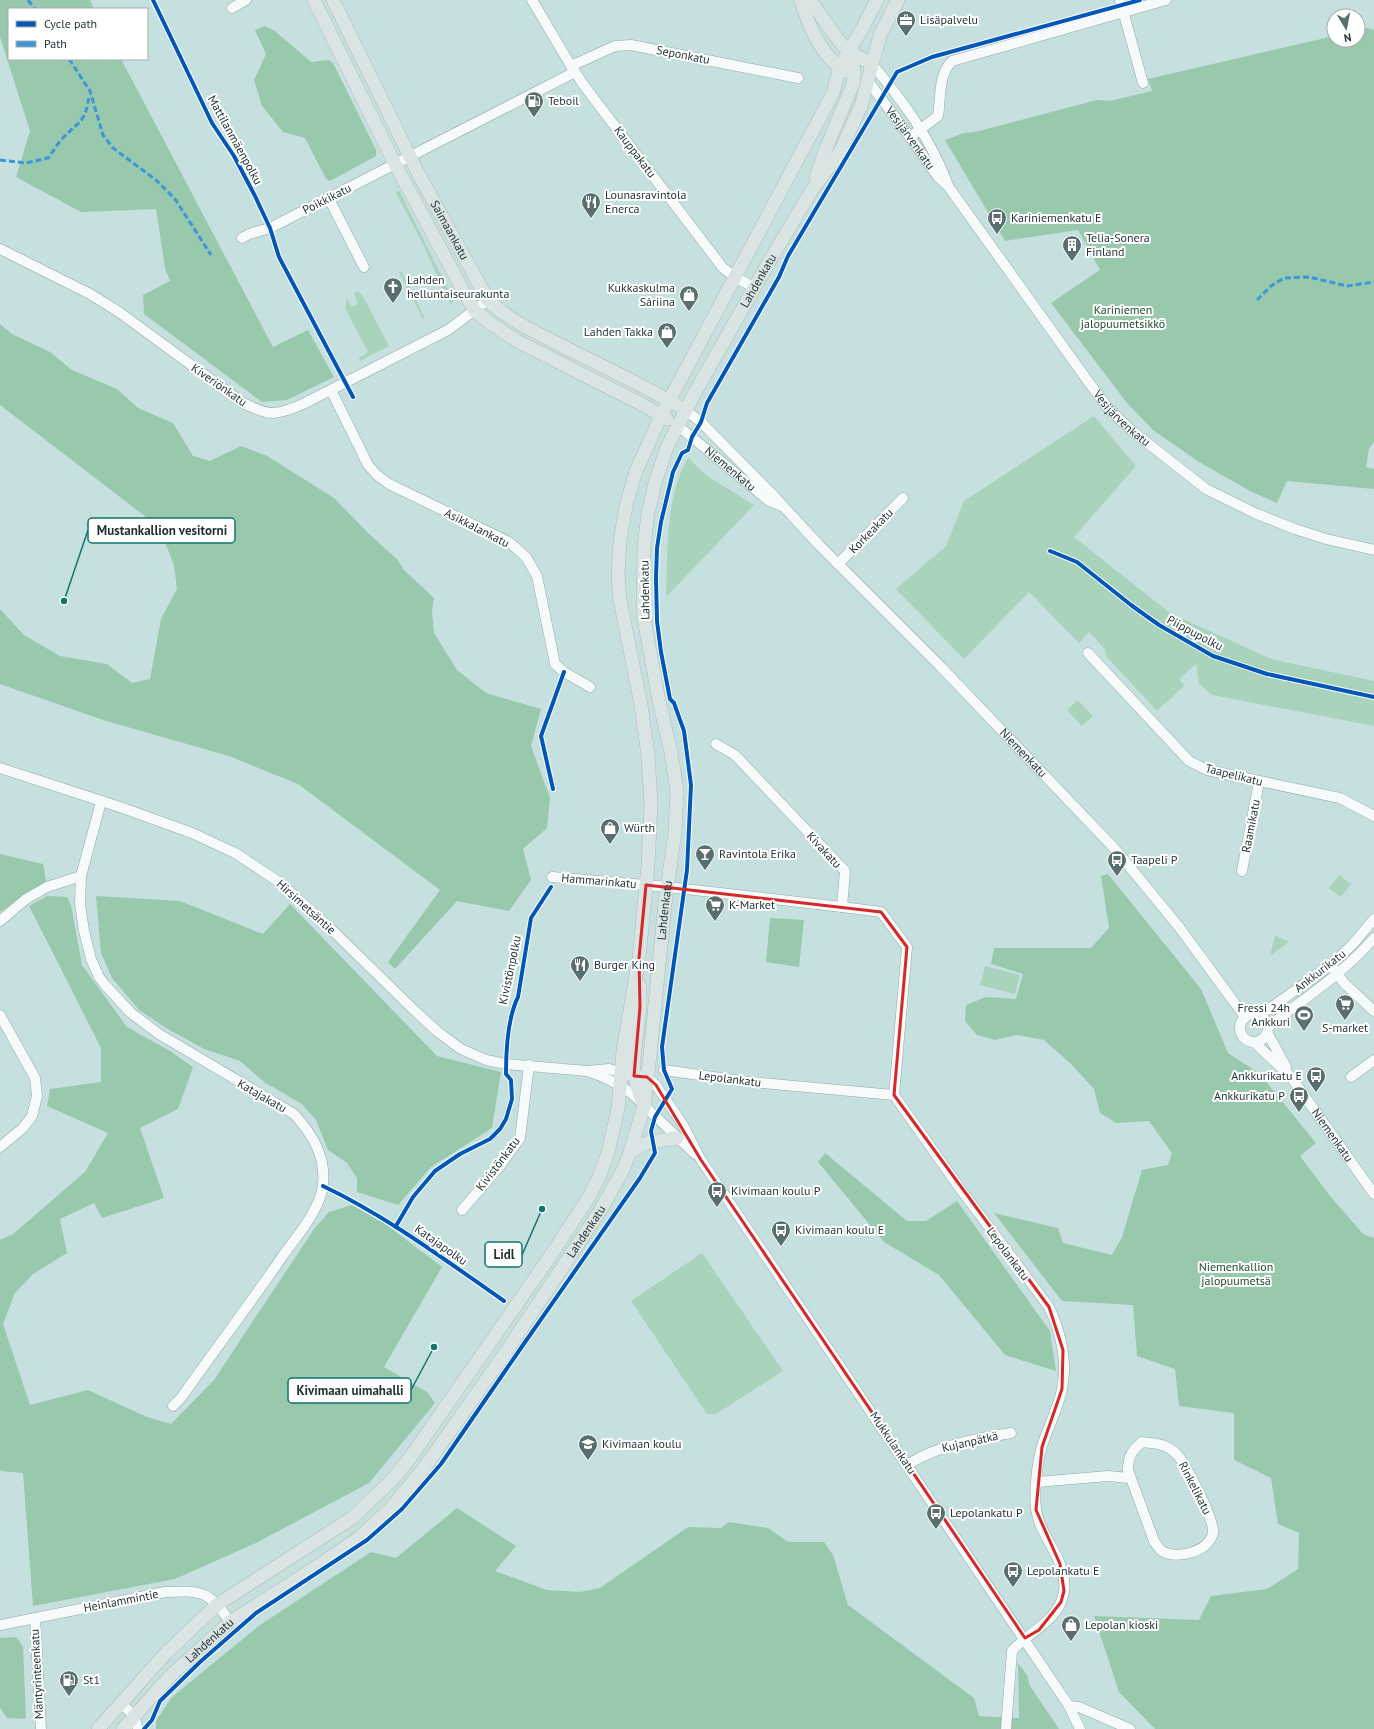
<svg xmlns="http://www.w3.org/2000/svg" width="1374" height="1729" font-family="'PT Sans',sans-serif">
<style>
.green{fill:#aad3bc}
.forest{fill:#98c9ac}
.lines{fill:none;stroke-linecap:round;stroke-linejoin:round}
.minor-casing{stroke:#93a8a8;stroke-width:11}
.major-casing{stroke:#adbbbc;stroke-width:14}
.minor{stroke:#f6fafa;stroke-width:10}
.major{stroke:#dae5e3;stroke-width:13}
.quiet{stroke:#3a97d8;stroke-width:3;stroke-dasharray:6 3;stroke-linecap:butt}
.cycleway-casing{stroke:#fff;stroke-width:6}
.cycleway{stroke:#0057b8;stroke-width:4}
.marked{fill:none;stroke:#d62828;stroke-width:3;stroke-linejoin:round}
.labels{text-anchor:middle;stroke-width:4;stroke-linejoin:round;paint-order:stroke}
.poi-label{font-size:12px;fill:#1e3132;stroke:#fff;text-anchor:start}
.street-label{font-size:12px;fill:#1e3132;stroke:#fff}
.park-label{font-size:12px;fill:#1d4d2a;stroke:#fff}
.leader{fill:none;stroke:#0f766e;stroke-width:1.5}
.callout-dot{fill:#0f766e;stroke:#fff;stroke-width:1.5}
.callout{fill:#fff;stroke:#0f766e;stroke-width:1.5}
.callout-label{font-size:13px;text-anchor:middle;font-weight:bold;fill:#1e3132}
</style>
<rect width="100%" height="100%" fill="#c6e0e0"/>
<g class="green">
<polygon points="397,191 400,192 453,299 452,304 450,304 424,246 396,193"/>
<polygon points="401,271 425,318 423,319 399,272"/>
<polygon points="358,291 364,298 389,346 360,361 359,358 368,352 345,308 347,298 352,307 358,304 354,293"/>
<polygon points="1094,416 1136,466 1074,537 1170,613 1271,659 1374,681 1374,726 1212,695 1199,684 1196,664 1179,679 1184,686 1157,711 1106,656 1105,649 1089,632 1079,643 1029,592 964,659 896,589 946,546 964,501"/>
<path d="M688,458l19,18 47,29 -88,92c2,-45 -1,-100 22,-139z"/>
<polygon points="1078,700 1093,716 1082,726 1067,710"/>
<polygon points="1339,875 1351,884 1341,897 1329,888"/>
<polygon points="1275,935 1289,942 1270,956"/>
<polygon points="985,966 1020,975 1015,994 980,985"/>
<polygon points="702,1253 783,1371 716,1414 707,1414 631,1301"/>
</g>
<g class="forest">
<polygon points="0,0 90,0 94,9 9,9 9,59 121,59 273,347 308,330 334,377 287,400 262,402 144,314 143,295 170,281 165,268 156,209 81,212 16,177 30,131 0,37"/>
<polygon points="265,26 275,31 311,62 328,60 333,63 376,150 376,156 330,181 326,179 305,138 283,132 262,106 254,80 266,54 255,30"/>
<polygon points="1367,28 1374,30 1374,442 1369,449 1366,467 1374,469 1374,489 1287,481 1277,503 1252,492 1199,462 1153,430 1127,403 1051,303 1100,270 1078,230 1005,241 945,140 964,133 975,132 1097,100 1110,101 1152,91 1148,79 1334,36 1334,40 1358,40 1358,31"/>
<polygon points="0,324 12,334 50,352 72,370 117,389 138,408 173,423 193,456 210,461 241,446 267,456 334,498 367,532 397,559 404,570 434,598 432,611 434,633 457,670 486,693 541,709 531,746 550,798 547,828 523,849 531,880 509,911 457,901 395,969 388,962 440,890 298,784 229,756 103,720 0,684 0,609 24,635 60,656 107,664 132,683 150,679 161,619 177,589 174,565 159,527 0,405"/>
<polygon points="0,854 43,864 46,881 0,912"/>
<polygon points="1108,874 1201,989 1228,1053 1259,1073 1316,1143 1300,1156 1330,1196 1363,1234 1374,1238 1374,1729 1155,1729 1119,1692 1094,1616 1199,1620 1211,1596 1267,1589 1298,1569 1299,1533 1278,1524 1271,1478 1234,1460 1234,1413 1179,1406 1175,1369 1137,1356 1133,1305 1062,1301 994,1213 1058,1228 1063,1243 1112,1255 1122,1237 1142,1170 1168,1165 1172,1153 1149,1121 1116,1123 1100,1113 1094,1089 1070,1063 1044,1040 1017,1035 995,1040 977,1035 965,1021 966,1005 986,997 1016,999 1023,974 991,964 994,948 1091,948 1109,928 1101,876"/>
<polygon points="47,896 67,897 71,905 82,965 127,1027 170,1051 193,1067 178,1109 140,1128 164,1198 102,1218 94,1203 60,1219 67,1253 33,1274 15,1293 3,1324 30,1405 88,1390 147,1417 171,1424 214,1380 314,1229 329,1212 352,1205 388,1226 442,1267 384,1367 427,1392 435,1403 369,1483 256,1543 175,1579 33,1606 23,1473 0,1471 0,1240 13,1234 85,1172 108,1133 47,1106 50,1089 101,1082 101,1048 29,906"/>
<polygon points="96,896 180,901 263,934 290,904 437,1056 501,1072 492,1128 431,1167 398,1205 357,1192 357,1178 347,1163 328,1150 316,1120 302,1104 264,1082 240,1061 204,1049 166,1028 139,1010 112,978 101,953"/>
<polygon points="770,918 804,920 799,967 766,962"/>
<polygon points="825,1153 907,1221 926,1221 957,1201 1050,1331 1056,1371 1005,1355 939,1275 884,1242 818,1162"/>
<polygon points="457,1508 516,1546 495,1571 547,1590 580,1592 600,1588 688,1527 721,1528 729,1522 768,1528 788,1542 824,1542 833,1555 848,1605 974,1698 979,1716 1019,1718 1018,1663 1027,1675 1030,1686 1059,1729 156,1729 156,1721 172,1697 260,1625 371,1552 396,1558"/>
<polygon points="16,1637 23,1646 26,1719 7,1718 0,1708 0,1638"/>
</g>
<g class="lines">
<g class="minor-casing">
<g id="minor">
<polyline points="532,0 571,66 585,87 723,268 735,277 755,288"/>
<polyline points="1120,0 1143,83"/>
<polyline points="232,8 246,0"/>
<path d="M872,64c31,37 59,75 76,121"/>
<polyline points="571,66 615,46 631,45 798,78"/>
<path id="s1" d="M868,81l42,56 28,40 10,9 142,198 19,25 22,21 75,59 51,25 38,15 31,10 48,11"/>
<path d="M910,137l28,-21c3,-18 0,-41 14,-55l214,-61"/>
<polyline points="329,199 364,267"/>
<polyline points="242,238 249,234 270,228 575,72"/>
<path d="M0,249l90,45 29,18 124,91c26,13 33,13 60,1l145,-74 40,-30"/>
<polyline points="331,390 368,465 377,475 389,484 509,542 526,557 537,576 555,664 564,672 590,687"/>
<path id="s2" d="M685,410l16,12 72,73 45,49 123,123 174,182 64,78 66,90"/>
<path id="s3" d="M677,425l92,76 13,5"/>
<polyline points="838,564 903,498"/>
<polyline points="1088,653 1189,761 1207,770 1340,798 1374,816"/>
<polyline points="716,744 735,755 845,871 842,907 881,912 907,947 894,1095"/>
<path d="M0,768l120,39 72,26 43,20 44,29 51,46 86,84 22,20 23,17 25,11 20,4 81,7c16,5 30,12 44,22l64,61"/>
<path d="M101,802l-20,74 -1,28 4,27 7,28 8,18 7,9 25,27 28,21 135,80c18,20 32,42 29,70 -2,25 -27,53 -41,73 -33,48 -68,94 -101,141l-8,8"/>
<polyline points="1242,871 1259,782"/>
<polyline points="552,877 668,887 842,907"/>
<polyline points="0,921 26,899 47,887 81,876"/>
<polyline points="1333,968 1344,983 1374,1011"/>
<circle cx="1254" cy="1028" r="14"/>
<polyline points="1259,1014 1269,1009 1331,965 1353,944 1374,919"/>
<polyline points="0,1015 35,1078 37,1096 32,1116 23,1128 0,1147"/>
<path d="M1269,1026c36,-28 75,-53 105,-88"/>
<polyline points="1268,1034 1286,1067"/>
<path id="s4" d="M1255,1043l36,34 83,117"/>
<path d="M664,1070l77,11 153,14 65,92 90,120c12,26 19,53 13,82 -4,20 -14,38 -20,57 -5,17 -8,46 -6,63 4,29 32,51 28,82 -4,30 -35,40 -52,60l-6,78"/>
<polyline points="587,1071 609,1069 634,1076 647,1077 656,1085 683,1125 701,1160 1069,1706 1080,1729"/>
<polyline points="1351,1077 1374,1060"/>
<polyline points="462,1210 499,1167 520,1138 529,1065"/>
<path d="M1142,1442c9,1 19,1 27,6 3,2 8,6 11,10 8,12 35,62 33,75 -4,19 -37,27 -51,18 -3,-2 -6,-7 -8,-10l-26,-71c0,-13 4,-20 14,-28z"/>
<path d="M908,1464c32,-19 67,-25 103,-31"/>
<polyline points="1037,1482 1108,1476 1129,1478"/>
<polyline points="35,1618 41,1729"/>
<path d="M0,1625l165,-33c36,-2 45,-1 65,30"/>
<polyline points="121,1703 134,1716 138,1729"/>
<polyline points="1069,1706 1079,1707 1130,1729"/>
</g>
</g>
<g class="major-casing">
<g id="major">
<polyline points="314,0 395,164 465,294 475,311 493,325 517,341 645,406 667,419"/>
<path id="s5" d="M333,0l85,173 70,127c25,24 56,36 86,52 35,17 69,34 103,53"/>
<path d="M801,0c7,24 21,59 45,71"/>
<polyline points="810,0 839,41 848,51 872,64"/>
<path d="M816,177l11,-31 26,-62c3,-13 0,-21 -5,-33"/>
<polyline points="640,986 640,1007 634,1058 634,1076 643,1104"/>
<polyline points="630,1152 646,1143 677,1138"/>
<polyline points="98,1729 166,1653 218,1604 352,1518 391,1481 410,1458 551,1255 589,1197 600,1175 608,1152 618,1109 623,1051 639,958 648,866 651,803 648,755 641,705 620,600 618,575 620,541 626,506 636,471 661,416 833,93 840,67 863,27 877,0"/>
<path id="s6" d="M123,1729l46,-52 61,-55 91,-58 39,-27 31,-29 34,-41 83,-118 92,-138 23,-41 7,-18 14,-46 6,-51 15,-151 10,-72 2,-41 -6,-39 -12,-51 -16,-88 1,-67 4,-33 7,-30 12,-36 26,-51 76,-134 43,-72 28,-38 21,-46 19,-71 18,-35"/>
</g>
</g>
<use href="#minor" class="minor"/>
<use href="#major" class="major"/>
<g class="quiet">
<polyline points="28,0 35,9"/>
<polyline points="69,59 90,91 103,135 113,148 156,180 175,199 211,255"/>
<path d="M0,160l26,3 22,-5c5,-6 9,-14 15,-20 17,-18 23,-16 26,-43"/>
<polyline points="1257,300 1271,286 1284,278 1309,277 1347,286 1374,282"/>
</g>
<g class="cycleway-casing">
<g id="cycleway">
<polyline points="153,0 212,123 234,156 255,196 270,228 279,257 353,397"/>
<polyline points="1050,551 1077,562 1131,605 1159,625 1213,656 1267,674 1374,697"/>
<polyline points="553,789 541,736 564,672"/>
<path d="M323,1186c65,31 122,74 181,115"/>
<path d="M396,1226l17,-29 22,-26 25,-17 30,-15 10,-10 6,-10 6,-20 -1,-19 -5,-6c0,-23 2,-57 12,-77l13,-79 20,-31"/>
<polyline points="144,1729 152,1720 160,1701 200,1662 256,1613 367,1540 402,1509 441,1464 523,1345 640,1178 655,1153 651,1131 655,1117 672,1089 664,1070 662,1047 687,870 691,785 684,731 674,703 670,699 661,652 657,621 656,578 657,548 661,522 673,472 682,453 688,450 692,437 701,422 707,403 779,277 788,256 897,72 932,57 1140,0"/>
</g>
</g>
<use href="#cycleway" class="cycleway"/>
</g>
<path class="marked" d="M646,885l235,27 26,35 -13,148 155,212 14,43 -1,39 -20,58 -6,63 24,54 4,27 -3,11 -22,28 -14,8 -324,-478 -45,-75 -9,-8 -13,-1 6,-69 -1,-49z"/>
<defs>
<g id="office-pin" transform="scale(1)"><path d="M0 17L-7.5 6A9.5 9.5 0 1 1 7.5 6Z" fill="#596e6f" stroke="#fff"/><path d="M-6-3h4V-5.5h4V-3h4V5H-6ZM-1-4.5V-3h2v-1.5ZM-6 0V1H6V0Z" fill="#fff"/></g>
<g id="fuel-pin" transform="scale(1)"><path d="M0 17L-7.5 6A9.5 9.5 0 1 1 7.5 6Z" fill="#596e6f" stroke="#fff"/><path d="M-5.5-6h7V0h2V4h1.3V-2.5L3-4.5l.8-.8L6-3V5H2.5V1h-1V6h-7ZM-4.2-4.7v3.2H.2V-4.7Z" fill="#fff"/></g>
<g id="restaurant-pin" transform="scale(1)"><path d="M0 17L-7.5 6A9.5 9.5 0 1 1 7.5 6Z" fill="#596e6f" stroke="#fff"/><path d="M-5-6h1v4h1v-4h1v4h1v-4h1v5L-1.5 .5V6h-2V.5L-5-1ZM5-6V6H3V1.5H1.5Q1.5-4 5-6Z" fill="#fff"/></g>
<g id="bus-pin" transform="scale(1)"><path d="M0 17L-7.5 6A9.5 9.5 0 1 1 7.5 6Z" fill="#596e6f" stroke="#fff"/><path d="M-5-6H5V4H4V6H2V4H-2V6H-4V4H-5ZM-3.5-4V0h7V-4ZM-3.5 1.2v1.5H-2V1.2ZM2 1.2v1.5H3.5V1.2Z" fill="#fff"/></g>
<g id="building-pin" transform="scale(1)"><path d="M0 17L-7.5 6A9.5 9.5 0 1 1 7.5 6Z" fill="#596e6f" stroke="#fff"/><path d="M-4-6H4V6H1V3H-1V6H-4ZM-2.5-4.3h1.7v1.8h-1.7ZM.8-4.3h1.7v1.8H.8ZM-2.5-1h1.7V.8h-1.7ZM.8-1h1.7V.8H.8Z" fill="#fff"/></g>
<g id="church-pin" transform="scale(1)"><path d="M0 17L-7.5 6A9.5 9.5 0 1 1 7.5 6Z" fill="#596e6f" stroke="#fff"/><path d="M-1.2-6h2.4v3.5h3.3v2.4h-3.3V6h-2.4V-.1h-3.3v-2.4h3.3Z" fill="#fff"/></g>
<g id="shop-pin" transform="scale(1)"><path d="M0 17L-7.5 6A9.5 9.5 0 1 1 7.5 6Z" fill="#596e6f" stroke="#fff"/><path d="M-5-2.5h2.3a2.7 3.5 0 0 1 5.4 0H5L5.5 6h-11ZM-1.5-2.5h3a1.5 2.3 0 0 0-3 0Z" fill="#fff"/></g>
<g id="bar-pin" transform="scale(1)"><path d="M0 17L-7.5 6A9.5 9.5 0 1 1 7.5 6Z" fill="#596e6f" stroke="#fff"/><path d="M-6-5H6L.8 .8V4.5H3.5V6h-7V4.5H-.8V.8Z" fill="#fff"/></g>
<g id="supermarket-pin" transform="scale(1)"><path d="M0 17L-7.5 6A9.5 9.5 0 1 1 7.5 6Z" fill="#596e6f" stroke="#fff"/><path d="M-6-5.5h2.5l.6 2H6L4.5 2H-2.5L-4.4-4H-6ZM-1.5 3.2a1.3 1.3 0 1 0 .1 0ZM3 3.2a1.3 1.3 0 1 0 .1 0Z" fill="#fff"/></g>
<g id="stadium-pin" transform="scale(1)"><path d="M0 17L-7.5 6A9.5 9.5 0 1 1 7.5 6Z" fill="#596e6f" stroke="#fff"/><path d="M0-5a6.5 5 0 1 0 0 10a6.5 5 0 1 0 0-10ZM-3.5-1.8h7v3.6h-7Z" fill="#fff"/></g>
<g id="school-pin" transform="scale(1)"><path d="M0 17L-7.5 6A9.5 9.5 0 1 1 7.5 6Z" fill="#596e6f" stroke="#fff"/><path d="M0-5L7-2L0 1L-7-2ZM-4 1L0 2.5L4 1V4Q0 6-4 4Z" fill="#fff"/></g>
</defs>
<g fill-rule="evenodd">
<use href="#office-pin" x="906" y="20"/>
<use href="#fuel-pin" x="534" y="101"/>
<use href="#restaurant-pin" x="591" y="202"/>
<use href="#bus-pin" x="997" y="218"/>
<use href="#building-pin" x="1072" y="245"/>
<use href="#church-pin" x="393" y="287"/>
<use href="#shop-pin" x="689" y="295"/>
<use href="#shop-pin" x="667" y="332"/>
<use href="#shop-pin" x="610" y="828"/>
<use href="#bar-pin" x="705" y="854"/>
<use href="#bus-pin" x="1117" y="860"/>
<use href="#supermarket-pin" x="715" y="905"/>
<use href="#restaurant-pin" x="580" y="965"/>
<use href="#supermarket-pin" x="1345" y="1004"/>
<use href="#stadium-pin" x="1304" y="1015"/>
<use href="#bus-pin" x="1316" y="1076"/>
<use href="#bus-pin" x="1299" y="1096"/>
<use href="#bus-pin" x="717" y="1191"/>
<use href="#bus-pin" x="781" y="1230"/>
<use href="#school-pin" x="588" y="1444"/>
<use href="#bus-pin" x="936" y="1513"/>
<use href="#bus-pin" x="1013" y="1571"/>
<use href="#shop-pin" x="1071" y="1625"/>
<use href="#fuel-pin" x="69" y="1680"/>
</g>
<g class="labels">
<g class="poi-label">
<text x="920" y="24">Lisäpalvelu</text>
<text x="548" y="105">Teboil</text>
<text x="605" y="199">Lounasravintola<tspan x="605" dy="14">Enerca</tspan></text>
<text x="1011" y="222">Kariniemenkatu E</text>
<text x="1086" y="242">Telia-Sonera<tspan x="1086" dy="14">Finland</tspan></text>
<text x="407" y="284">Lahden<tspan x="407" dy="14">helluntaiseurakunta</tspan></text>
<text x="675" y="292" text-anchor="end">Kukkaskulma<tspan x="675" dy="14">Sáriina</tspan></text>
<text x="653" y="336" text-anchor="end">Lahden Takka</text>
<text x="624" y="832">Würth</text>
<text x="719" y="858">Ravintola Erika</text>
<text x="1131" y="864">Taapeli P</text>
<text x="729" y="909">K-Market</text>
<text x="594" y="969">Burger King</text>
<text x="1290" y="1012" text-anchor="end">Fressi 24h<tspan x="1290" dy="14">Ankkuri</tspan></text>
<text x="1345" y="1032" text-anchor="middle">S-market</text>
<text x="1302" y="1080" text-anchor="end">Ankkurikatu E</text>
<text x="1285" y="1100" text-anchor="end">Ankkurikatu P</text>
<text x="731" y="1195">Kivimaan koulu P</text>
<text x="795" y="1234">Kivimaan koulu E</text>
<text x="602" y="1448">Kivimaan koulu</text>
<text x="950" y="1517">Lepolankatu P</text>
<text x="1027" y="1575">Lepolankatu E</text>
<text x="1085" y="1629">Lepolan kioski</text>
<text x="83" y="1684">St1</text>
</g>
<g class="street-label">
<text transform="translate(683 55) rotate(11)" y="4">Seponkatu</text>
<text dy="4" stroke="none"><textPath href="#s1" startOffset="71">Vesijärvenkatu</textPath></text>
<text transform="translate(235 140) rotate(61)" y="4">Mattilanmäenpolku</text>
<text transform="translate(635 152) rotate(53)" y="4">Kauppakatu</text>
<text transform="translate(327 199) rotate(-27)" y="4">Poikkikatu</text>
<text dy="4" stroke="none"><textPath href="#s5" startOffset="258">Saimaankatu</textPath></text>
<text dy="4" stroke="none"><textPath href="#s6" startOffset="1684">Lahdenkatu</textPath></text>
<text transform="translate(219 385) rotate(35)" y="4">Kiveriönkatu</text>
<text dy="4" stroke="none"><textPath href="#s1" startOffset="423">Vesijärvenkatu</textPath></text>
<text dy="4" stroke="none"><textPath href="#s3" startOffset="69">Niemenkatu</textPath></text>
<text transform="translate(477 528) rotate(27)" y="4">Asikkalankatu</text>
<text transform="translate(871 531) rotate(-46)" y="4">Korkeakatu</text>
<text transform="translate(645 590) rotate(-91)" y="4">Lahdenkatu</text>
<text transform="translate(1195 633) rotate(28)" y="4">Piippupolku</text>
<text dy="4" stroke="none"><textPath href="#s2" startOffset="482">Niemenkatu</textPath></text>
<text transform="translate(1234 775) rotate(14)" y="4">Taapelikatu</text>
<text transform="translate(1251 826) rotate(-79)" y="4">Raamikatu</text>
<text transform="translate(824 850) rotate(47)" y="4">Kivakatu</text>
<text transform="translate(599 881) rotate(5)" y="4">Hammarinkatu</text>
<text transform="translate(306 907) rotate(42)" y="4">Hirsimetsäntie</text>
<text dy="4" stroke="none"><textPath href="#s6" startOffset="1024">Lahdenkatu</textPath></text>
<text transform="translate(510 970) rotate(-78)" y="4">Kivistönpolku</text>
<text transform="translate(1320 971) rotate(-38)" y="4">Ankkurikatu</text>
<text transform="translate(730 1079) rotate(7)" y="4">Lepolankatu</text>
<text transform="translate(262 1096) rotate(30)" y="4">Katajakatu</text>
<text dy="4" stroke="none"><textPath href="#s4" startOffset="121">Niemenkatu</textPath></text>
<text transform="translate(498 1164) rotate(-53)" y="4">Kivistönkatu</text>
<text dy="4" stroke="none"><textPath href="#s6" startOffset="688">Lahdenkatu</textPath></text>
<text transform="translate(441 1245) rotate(35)" y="4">Katajapolku</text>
<text transform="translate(1008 1254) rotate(53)" y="4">Lepolankatu</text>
<text transform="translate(970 1442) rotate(-13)" y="4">Kujanpätkä</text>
<text transform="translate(893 1443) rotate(56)" y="4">Mukkulankatu</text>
<text transform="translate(1195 1488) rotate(63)" y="4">Rinkelikatu</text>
<text transform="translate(121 1601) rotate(-11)" y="4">Heinlammintie</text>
<text dy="4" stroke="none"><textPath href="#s6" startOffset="124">Lahdenkatu</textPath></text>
<text transform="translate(37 1674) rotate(-93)" y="4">Mäntyrinteenkatu</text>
</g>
<g class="park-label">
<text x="1123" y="314">Kariniemen<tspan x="1123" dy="14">jalopuumetsikkö</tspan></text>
<text x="1236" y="1271">Niemenkallion<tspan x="1236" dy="14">jalopuumetsä</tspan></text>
</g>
</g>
<path class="leader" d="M64 601L88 530M542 1209L522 1255M434 1347L411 1390"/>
<g class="callout-dot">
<circle cx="64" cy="601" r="4"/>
<circle cx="542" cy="1209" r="4"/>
<circle cx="434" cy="1347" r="4"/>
</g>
<g class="callout">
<rect x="88" y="518" width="147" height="25" rx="4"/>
<rect x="485" y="1242" width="37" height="25" rx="4"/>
<rect x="288" y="1378" width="123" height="25" rx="4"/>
</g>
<g class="callout-label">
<text x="162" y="535">Mustankallion vesitorni</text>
<text x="504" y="1259">Lidl</text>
<text x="350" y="1395">Kivimaan uimahalli</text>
</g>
<rect x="8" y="8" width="140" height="52" fill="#ffffff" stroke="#a5adad"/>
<rect x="16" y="21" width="20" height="6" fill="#0057b8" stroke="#a5adad"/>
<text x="44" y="28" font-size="12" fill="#1e3132">Cycle path</text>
<rect x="16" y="41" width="20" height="6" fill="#3a97d8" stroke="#a5adad"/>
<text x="44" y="48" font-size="12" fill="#1e3132">Path</text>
<g transform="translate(1346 28) rotate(170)"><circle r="19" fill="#ffffff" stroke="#a5adad"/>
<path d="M0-3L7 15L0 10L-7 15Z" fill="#596e6f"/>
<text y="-6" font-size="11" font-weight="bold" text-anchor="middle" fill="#1e3132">N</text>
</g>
</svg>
